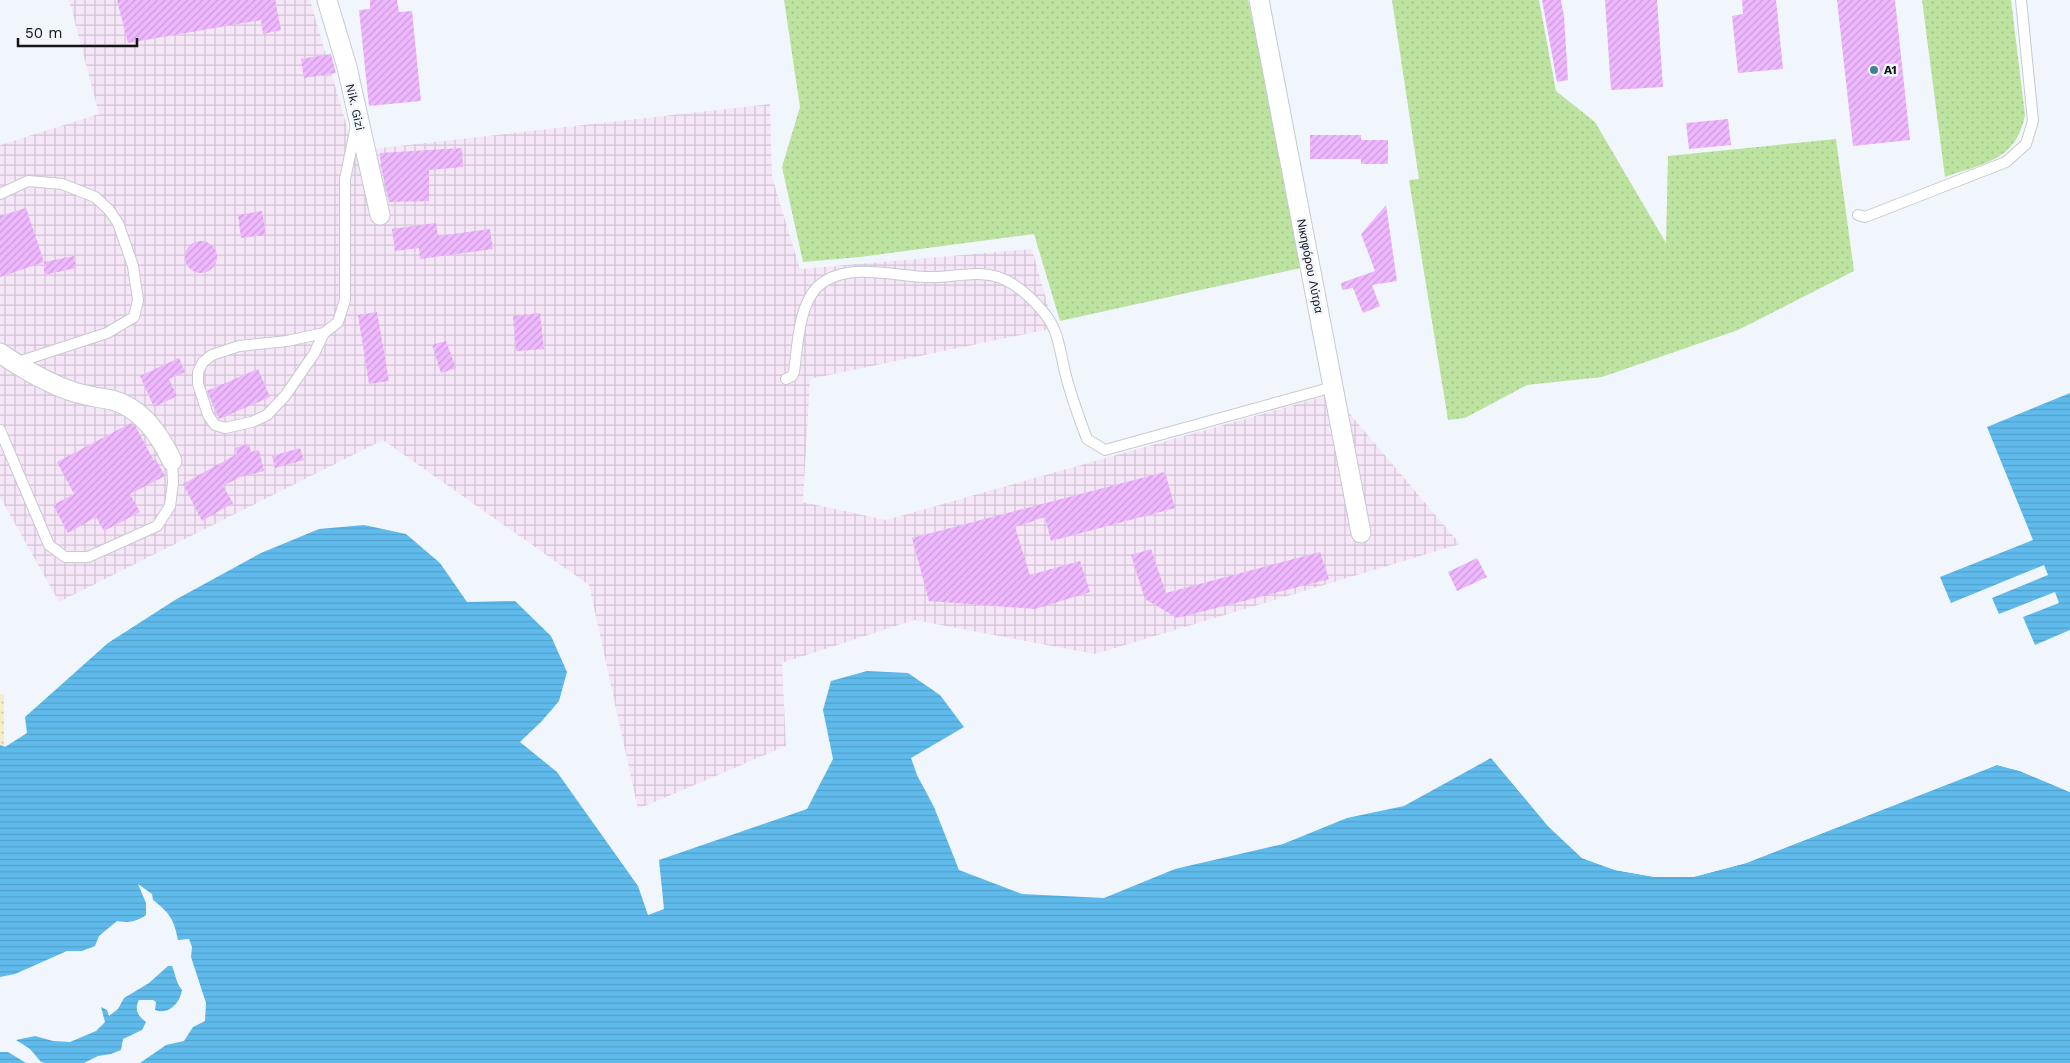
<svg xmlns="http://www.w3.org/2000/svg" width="2070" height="1063" font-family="'Work Sans',sans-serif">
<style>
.industrial{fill:url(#industrial-grid)}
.grass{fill:url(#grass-dots)}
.sand{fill:url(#sand-dots)}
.water{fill:url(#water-rules)}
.pier{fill:#f1f6fd}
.building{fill:url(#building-hatch)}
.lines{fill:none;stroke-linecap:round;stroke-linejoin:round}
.lane-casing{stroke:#c6cad0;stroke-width:12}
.street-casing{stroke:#c6cad0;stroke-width:21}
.lane{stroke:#fff;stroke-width:10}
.street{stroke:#fff;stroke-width:19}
.poi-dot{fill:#418094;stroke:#f1f6fd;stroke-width:2}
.labels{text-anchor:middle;stroke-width:5;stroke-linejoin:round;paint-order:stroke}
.poi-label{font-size:12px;font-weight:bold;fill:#131517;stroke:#f1f6fd;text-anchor:start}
.street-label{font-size:12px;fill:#131517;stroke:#f1f6fd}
</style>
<defs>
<pattern id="industrial-grid" width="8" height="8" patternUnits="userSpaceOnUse" patternTransform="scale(1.25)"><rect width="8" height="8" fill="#f5e6f8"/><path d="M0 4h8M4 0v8" fill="none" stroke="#d1c4d4"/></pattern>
<pattern id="grass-dots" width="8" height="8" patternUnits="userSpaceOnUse" patternTransform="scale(1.25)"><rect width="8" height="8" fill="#bde3a0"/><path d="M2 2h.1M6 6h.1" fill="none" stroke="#a2c289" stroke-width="1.8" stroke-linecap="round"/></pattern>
<pattern id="sand-dots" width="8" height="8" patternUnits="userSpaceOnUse" patternTransform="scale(1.25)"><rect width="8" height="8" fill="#f6ecc7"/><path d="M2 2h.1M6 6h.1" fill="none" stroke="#d2caaa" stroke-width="1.8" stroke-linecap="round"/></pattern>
<pattern id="water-rules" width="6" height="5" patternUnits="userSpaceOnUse" patternTransform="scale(1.25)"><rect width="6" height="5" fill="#5fbbec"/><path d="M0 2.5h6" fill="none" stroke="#52a0ca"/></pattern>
<pattern id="building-hatch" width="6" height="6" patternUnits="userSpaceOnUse" patternTransform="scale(1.25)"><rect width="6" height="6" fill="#eeb7fe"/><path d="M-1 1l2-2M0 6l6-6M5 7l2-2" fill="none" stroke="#cb9cd9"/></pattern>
</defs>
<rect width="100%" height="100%" fill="#f1f6fd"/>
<polygon class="industrial" points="69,0 310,0 354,151 770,104 772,177 800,269 1032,249 1054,328 810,379 803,502 886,520 1333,394 1460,544 1095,654 914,620 782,663 786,746 638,809 589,585 383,440 59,602 0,497 0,145 99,114"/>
<g class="grass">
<polygon points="784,0 1248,0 1305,267 1060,321 1034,234 860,257 803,262 782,167 800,107"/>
<polygon points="1392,0 1539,0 1556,91 1595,122 1666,243 1668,156 1836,139 1854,271 1738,330 1602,377 1527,385 1465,418 1448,420 1409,180 1419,179"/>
<path d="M1922,0h89l14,115c-9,46 -41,48 -80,62z"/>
</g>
<polygon class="sand" points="0,694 4,695 4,747 0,745"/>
<g class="water">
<polygon points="2070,393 2070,630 2035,645 2023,617 2059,603 2055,592 1999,614 1992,598 2048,575 2044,565 1951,603 1940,577 2033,540 1987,427"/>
<path d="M364,525l42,9 34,29 27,39 48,-1 36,35 16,36 -8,29 -17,20 -22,21 37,30 81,114 10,29 16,-6 -5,-49 148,-51 26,-50 -10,-49 8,-29 36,-10 41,2 32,22 24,32 -53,31 6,17 17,32 25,63 63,24 82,4 71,-29 108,-25 64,-26 57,-12 87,-48 57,68 34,32 33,12 40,7h38l53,-14 251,-98 23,6 50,21v271h-1930l26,-18 18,-4 9,-14 12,-6 1,-18 -15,-46 1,-10 -3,-8 -11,1c-4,-20 -8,-27 -25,-40l-1,-6 -14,-10 8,19v12c-10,7 -17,8 -29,6l-18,15 -4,10 -13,5h-15l-52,23 -15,3v-232l5,2 22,-14 -2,-16 83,-74 67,-43 86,-47 58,-24z"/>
<path d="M168,966h4c4,9 3,15 10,24 -2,13 -13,25 -27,20l1,-8 -3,-2h-14c-5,10 -1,16 7,22l-4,8 -19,9 -2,11 -10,4 -13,2 -14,7h-39l-4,-1 -11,-13 -14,-9 19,-4 18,5 17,1 26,-11 9,-9 -4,-15 6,3 2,6 9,-7 6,-11 25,-15z"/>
<polygon points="0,1052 8,1052 26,1063 0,1063"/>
</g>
<polygon class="pier" points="1490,756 1493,757 1550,824 1583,856 1616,868 1655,875 1692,874 1745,861 1997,763 2021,769 2070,789 2070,792 2020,771 1997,765 1746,863 1693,877 1655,877 1615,870 1582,858 1548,826"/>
<g class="building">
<polygon points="117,0 275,0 281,30 263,34 261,20 128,43"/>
<polygon points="370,0 397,0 399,12 412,11 421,101 369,106 359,10 370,9"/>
<polygon points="1542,0 1561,0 1564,16 1568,80 1557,82"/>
<polygon points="1605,0 1657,0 1663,87 1611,90"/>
<polygon points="1742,0 1776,0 1783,69 1738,73 1732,16 1743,14"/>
<polygon points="1837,0 1895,0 1910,140 1853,146"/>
<polygon points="331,54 336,73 304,78 301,59"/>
<polygon points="1728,119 1731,145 1689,149 1686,123"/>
<polygon points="1310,135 1361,135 1361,140 1388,140 1388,164 1361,164 1361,159 1310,159"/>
<polygon points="462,148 463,167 429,170 429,201 389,202 381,167 380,153"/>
<polygon points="1386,205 1397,281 1372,285 1380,306 1363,313 1353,288 1342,290 1341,283 1375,271 1361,234"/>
<polygon points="26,208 44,262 0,277 0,216"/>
<polygon points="262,211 266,235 241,238 238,215"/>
<polygon points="436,223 438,236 490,229 493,249 420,259 419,248 395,251 392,229"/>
<circle cx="201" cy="257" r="16"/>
<polygon points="74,256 76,268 44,275 44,262"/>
<polygon points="377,312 389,381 369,384 358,315"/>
<polygon points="540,313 544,349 516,351 513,316"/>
<polygon points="446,341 456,368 441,373 432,345"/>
<polygon points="179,358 185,372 169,379 177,396 154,407 140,376"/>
<polygon points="258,369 270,397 219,419 207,391"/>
<polygon points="131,423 136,427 154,461 156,460 165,476 130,494 140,512 104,531 96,517 68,533 53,505 74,494 57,462"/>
<polygon points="249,444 251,452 259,450 264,471 240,477 223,486 233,503 202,521 183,484 237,454 235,448"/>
<polygon points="300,448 304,460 275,468 272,456"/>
<polygon points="1165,472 1175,508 1051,541 1045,517 1015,527 1030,575 1080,561 1090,592 1035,609 929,601 912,538"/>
<polygon points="1151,549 1166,593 1320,552 1329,579 1177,618 1145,599 1131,555"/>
<polygon points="1477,558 1487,577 1457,591 1448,572"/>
</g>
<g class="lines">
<g class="lane-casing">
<g id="lane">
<polyline points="0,194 28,181 62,184 95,197 109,210 118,223 133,266 138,300 134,317 107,333 15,363"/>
<polyline points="1858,215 1865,217 2006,162 2026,144 2033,121 2021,0"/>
<polyline points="324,333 314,354 285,396 267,415 252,422 225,428 215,425 208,415 198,384 198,372 203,362 212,355 239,346 287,341 324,333 338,322 345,300 345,179 356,126"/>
<path d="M786,379l6,-3 2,-4c4,-27 4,-75 31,-91 30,-19 75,-3 108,-4 21,0 44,-7 65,0 18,6 35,22 47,37 12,15 14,31 18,49 5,26 15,52 24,76l18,11 228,-63"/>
<polyline points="0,430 49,545 65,557 88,557 157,526 170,506 173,483 172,461"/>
</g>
</g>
<g class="street-casing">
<g id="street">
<polyline points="327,0 347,67 380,215"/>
<polyline points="1259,0 1361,533"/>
<path d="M0,353c22,15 45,29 71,38 13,5 27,6 41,9 30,8 48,35 60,61"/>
</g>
</g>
<use href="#lane" class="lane"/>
<use href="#street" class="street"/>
</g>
<circle class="poi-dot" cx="1874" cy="70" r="5"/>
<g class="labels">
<g class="poi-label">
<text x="1884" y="74">A1</text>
</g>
<g class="street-label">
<text transform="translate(355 107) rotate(77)" y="4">Nik. Gizi</text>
<text transform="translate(1310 266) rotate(79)" y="4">Νικηφόρου Λύτρα</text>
</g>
</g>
<path d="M18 38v8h119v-8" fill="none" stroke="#131517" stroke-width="2.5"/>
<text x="25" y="38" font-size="15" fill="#131517" stroke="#f1f6fd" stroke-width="4" paint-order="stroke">50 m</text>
</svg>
